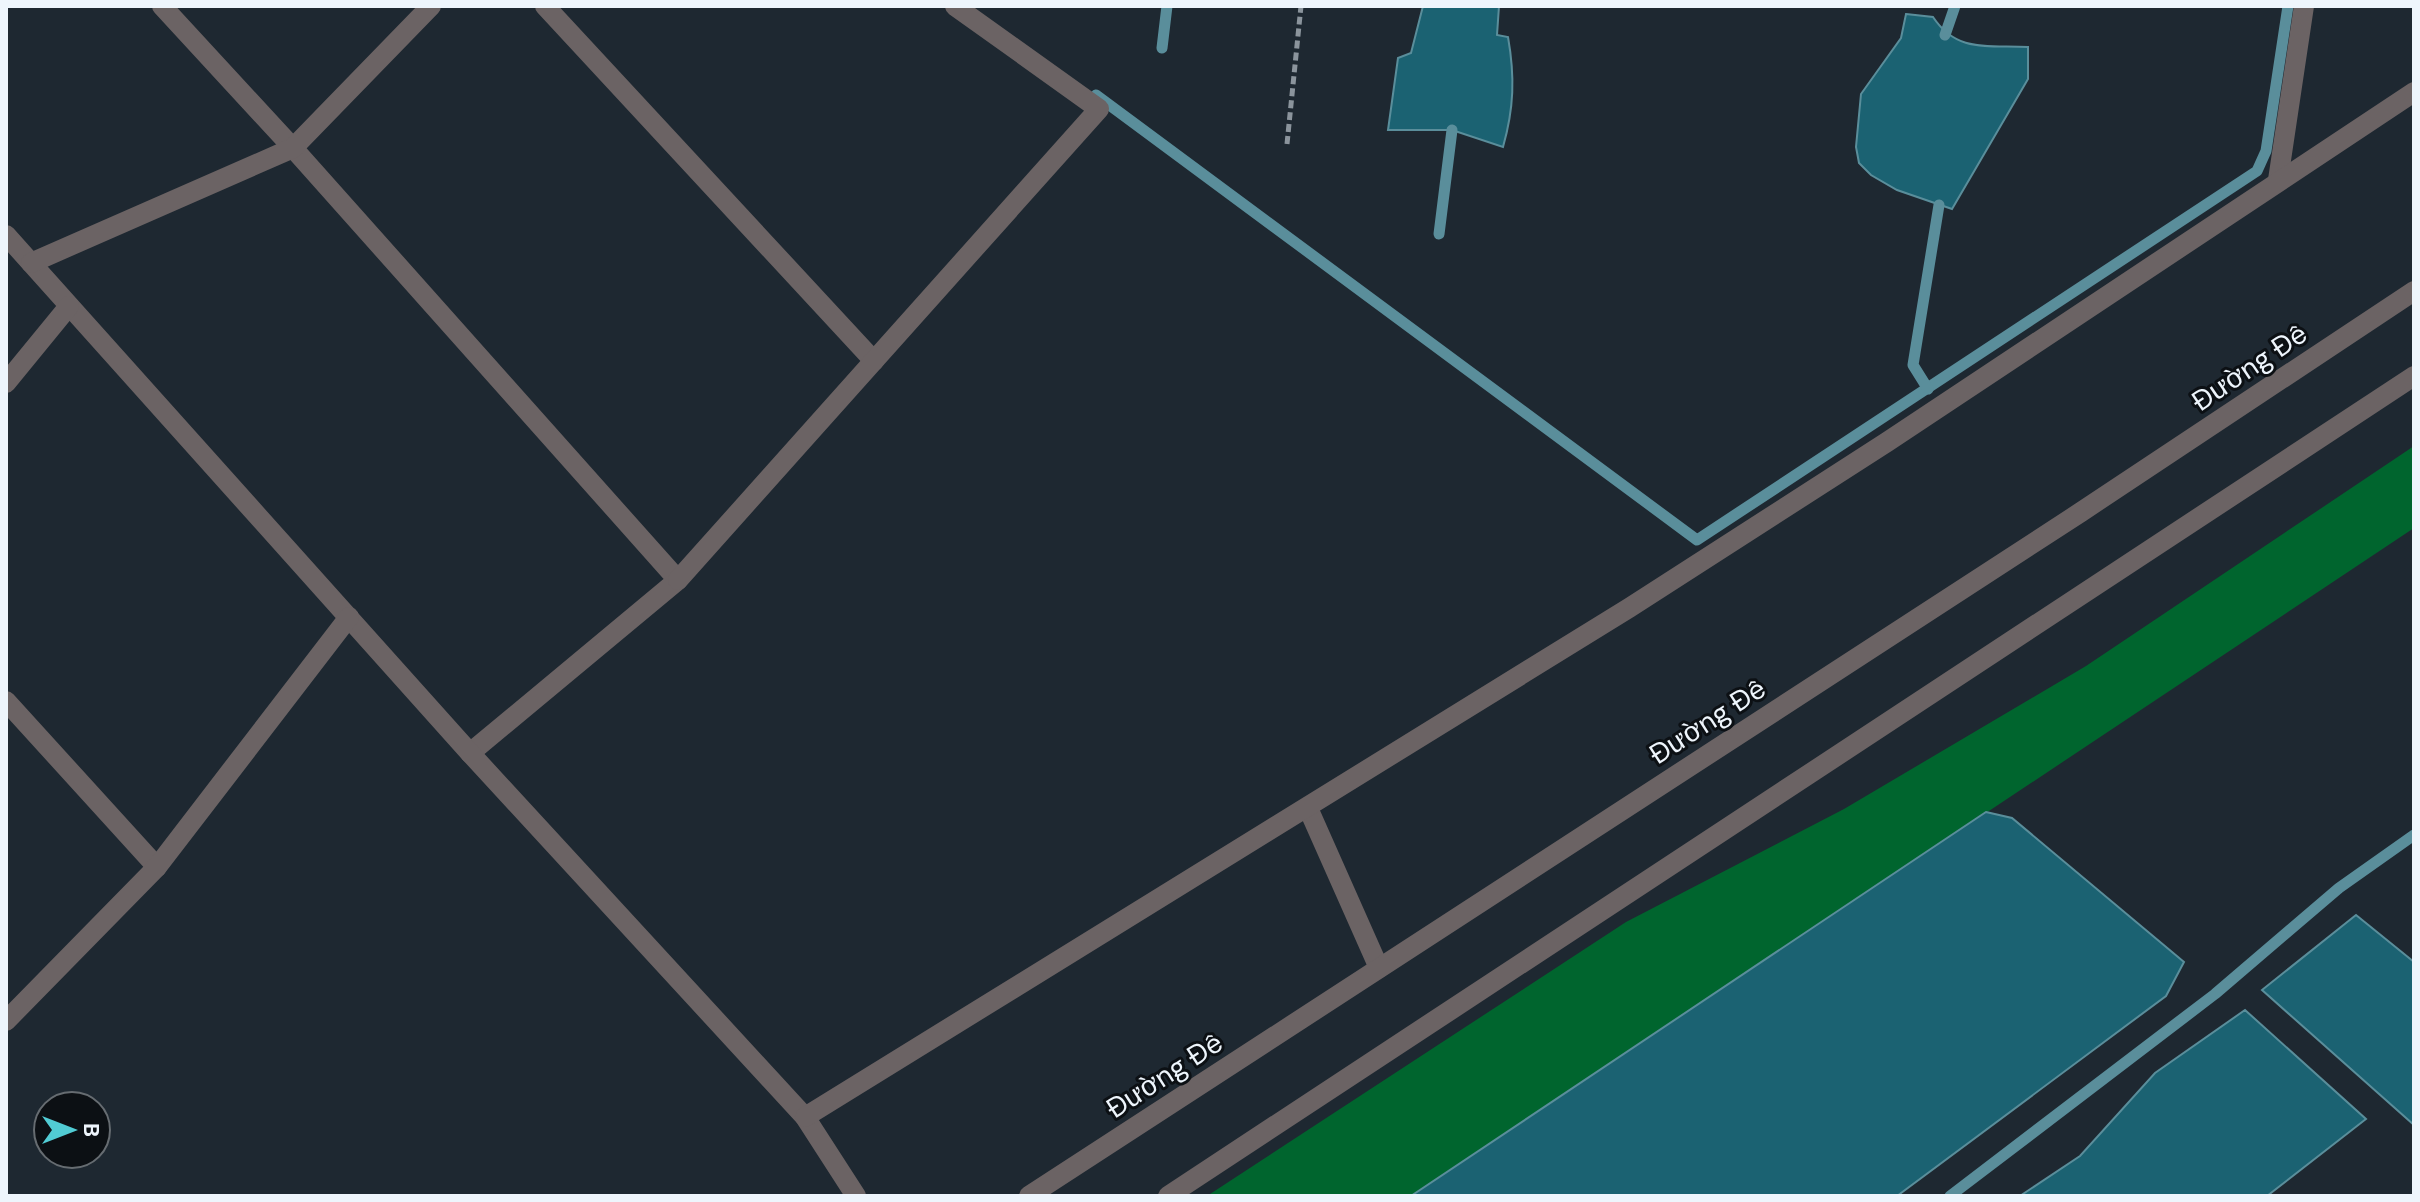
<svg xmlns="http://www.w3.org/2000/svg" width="2420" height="1202" font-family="'DM Sans',sans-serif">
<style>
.forest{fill:#00652e}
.water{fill:#1b6272;stroke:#5a8e9b;stroke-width:2}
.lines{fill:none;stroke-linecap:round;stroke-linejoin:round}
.stream{stroke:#5a8e9b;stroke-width:11}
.path{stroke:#8b949c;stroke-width:5;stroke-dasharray:8 4;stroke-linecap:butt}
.minor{stroke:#6b6364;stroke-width:20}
.tertiary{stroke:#6b6364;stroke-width:20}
.labels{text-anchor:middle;stroke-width:6;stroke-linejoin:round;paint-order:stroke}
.street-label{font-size:28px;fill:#eef5fc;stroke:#0c1014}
</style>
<rect width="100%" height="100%" fill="#1e2831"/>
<polygon class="forest" points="2414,446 2414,528 1411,1196 1207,1196 1626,922 1844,809 2086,666"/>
<g class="water">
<path d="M1423,6h76l-2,29 11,2c7,40 6,71 -5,110l-51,-17h-64l10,-72 13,-5z"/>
<path d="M1906,14l27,3c24,36 54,28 95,30v32l-76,130 -55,-19 -26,-15 -12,-12 -3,-16 5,-53 40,-56z"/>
<polygon points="1986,812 2012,818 2184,962 2166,996 1897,1196 1411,1196"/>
<polygon points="2356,915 2414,962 2414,1125 2262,990"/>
<polygon points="2245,1010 2366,1119 2267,1196 2020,1196 2080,1156 2155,1073"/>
</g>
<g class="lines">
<g class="stream">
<polyline points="1945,35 1955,6"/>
<polyline points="1162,48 1167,6"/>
<polyline points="1096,95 1697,540 2257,171 2266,151 2288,6"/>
<polyline points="1439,234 1452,130"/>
<polyline points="1928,389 1913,365 1939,205"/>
<polyline points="1950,1196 2215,994 2339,888 2414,835"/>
</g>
<polyline class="path" points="1287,144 1301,6"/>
<g class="minor">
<polyline points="162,6 293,148 678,580 470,753"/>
<polyline points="545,6 874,361"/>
<polyline points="2278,180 2304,6"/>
<polyline points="6,235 470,753 805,1117 856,1196"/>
<polyline points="31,263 293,148 431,6"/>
<polyline points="6,383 69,306"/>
<polyline points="678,580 1099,109 955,6"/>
<polyline points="6,701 157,867"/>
<polyline points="1308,808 1379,968"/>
<polyline points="6,1021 157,867 349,617"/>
<polyline points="805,1117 1629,608 1887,442 2414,92"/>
</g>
<g class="tertiary">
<polyline points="1029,1196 2081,512 2414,291"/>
<polyline points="1168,1196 2414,376"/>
</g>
</g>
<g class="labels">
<g class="street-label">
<text transform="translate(2249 367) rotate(-34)" y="10">Đường Đê</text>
<text transform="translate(1707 721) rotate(-33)" y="10">Đường Đê</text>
<text transform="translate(1164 1075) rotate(-33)" y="10">Đường Đê</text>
</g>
</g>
<rect width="2420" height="1202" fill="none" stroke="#eef5fc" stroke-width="16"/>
<g transform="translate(72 1130) rotate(90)"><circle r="38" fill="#0c1014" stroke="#666c71" stroke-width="2"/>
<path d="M0-6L14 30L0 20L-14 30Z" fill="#51ccd4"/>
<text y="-12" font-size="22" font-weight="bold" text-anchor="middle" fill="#eef5fc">B</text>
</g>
</svg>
